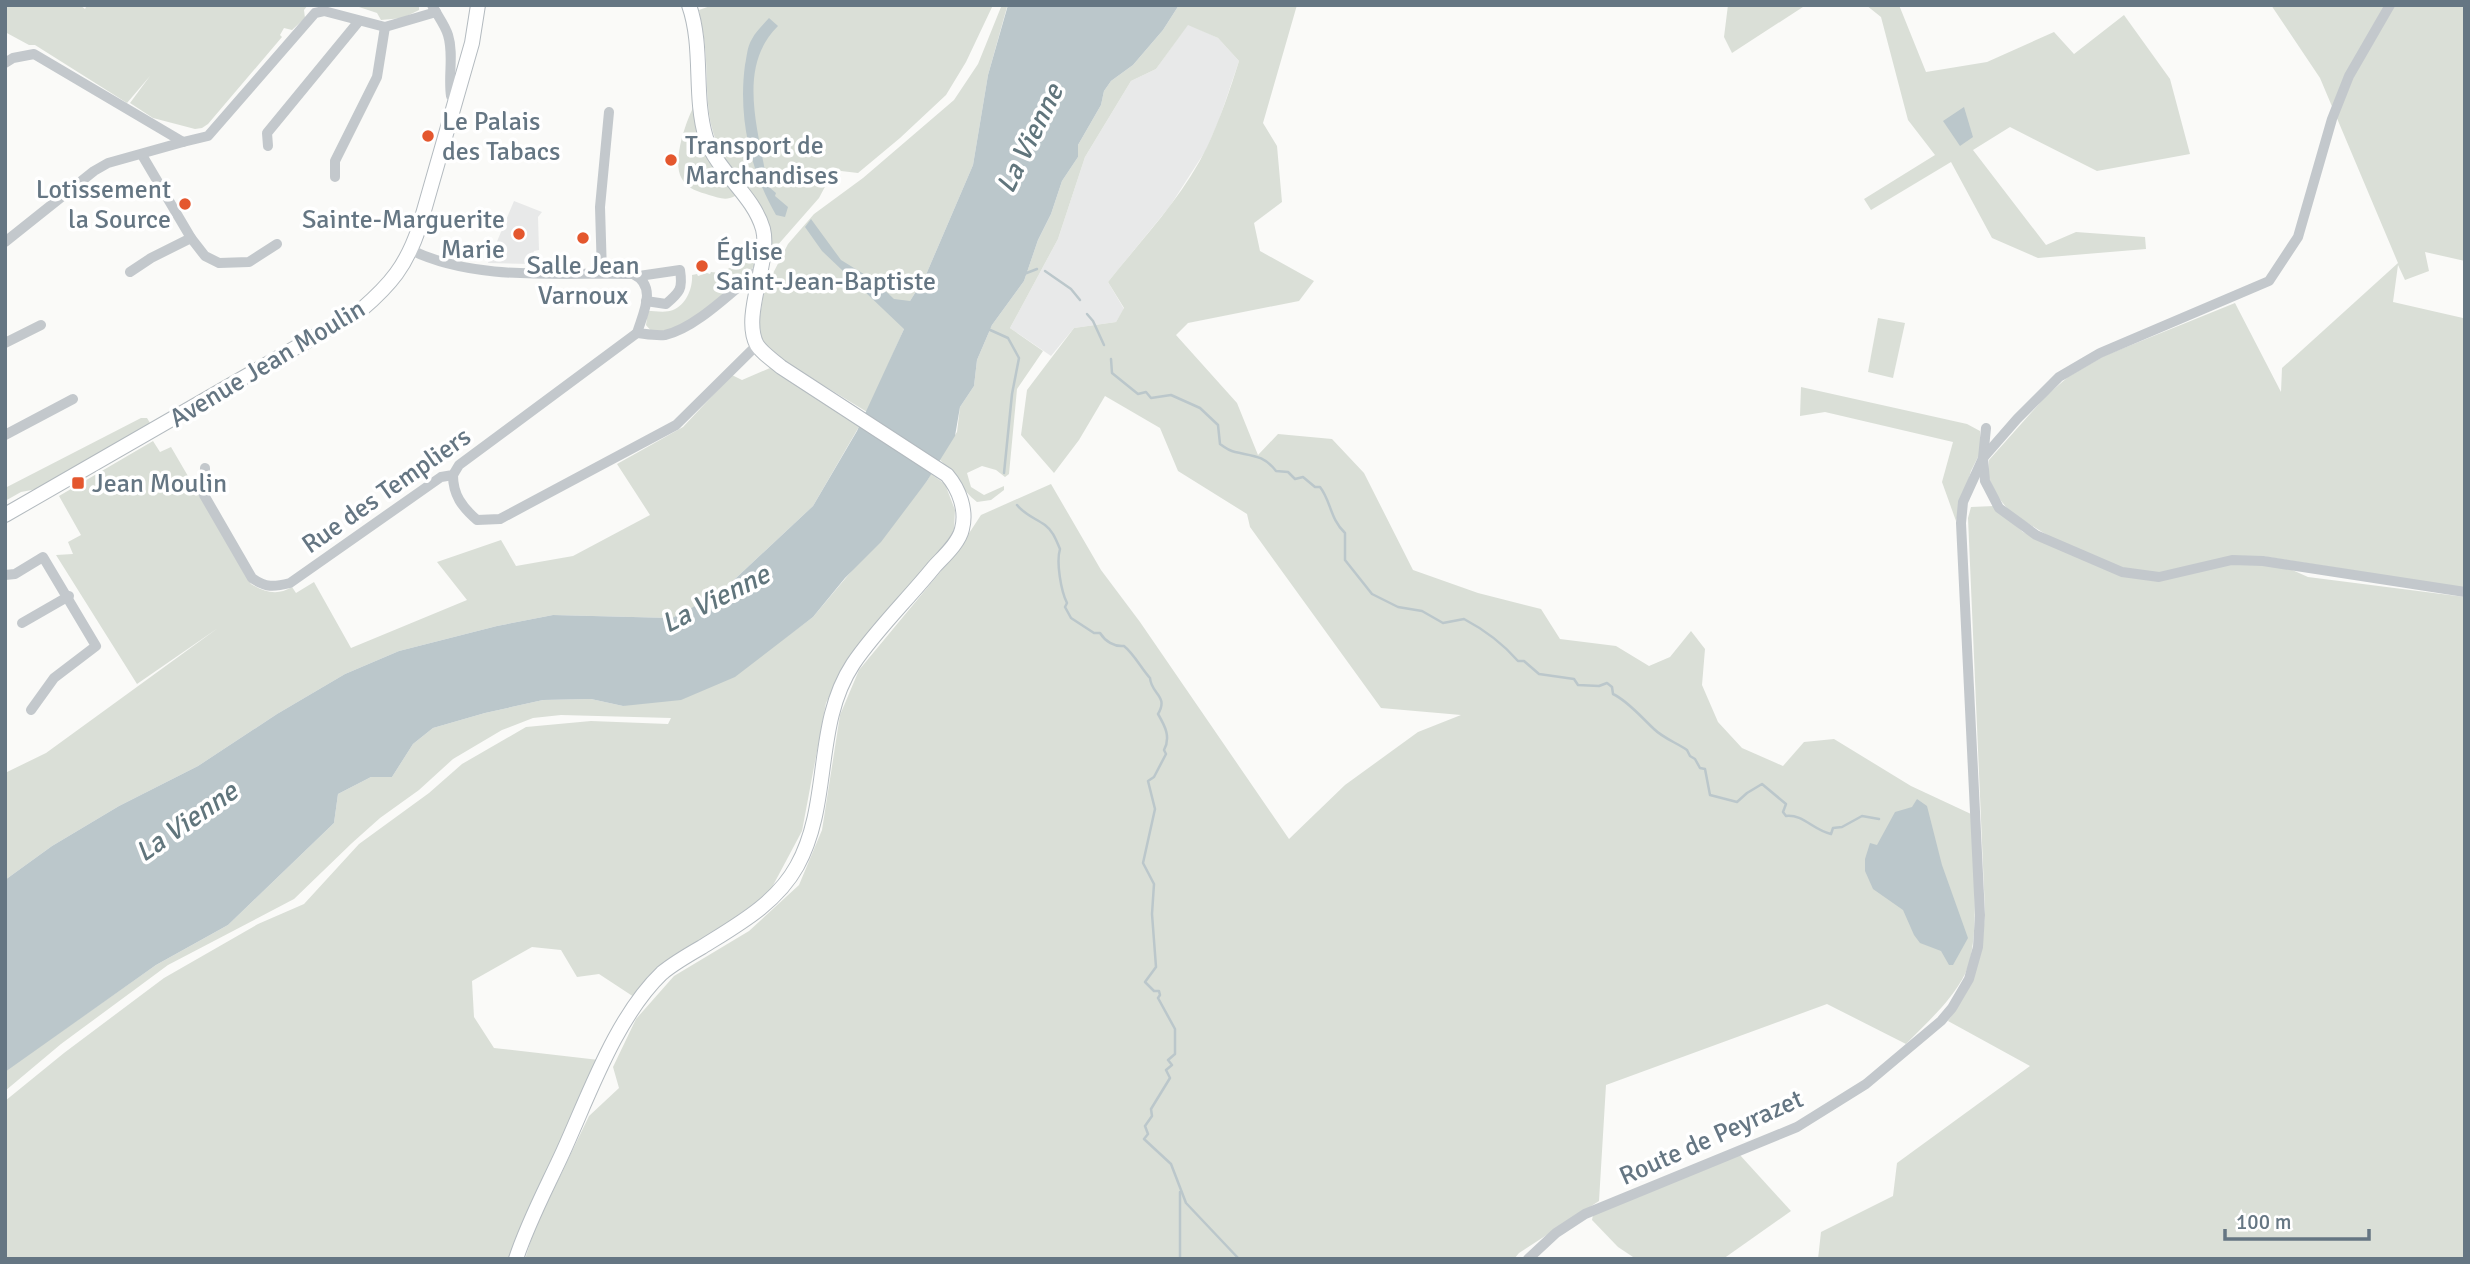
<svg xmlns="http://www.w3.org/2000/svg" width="2470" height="1264" font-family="Signika,sans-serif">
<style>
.built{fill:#e8e9e9}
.green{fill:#dadfd7}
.water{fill:#bbc7cb}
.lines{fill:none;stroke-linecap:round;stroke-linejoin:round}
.stream{stroke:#bbc7cb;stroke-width:2.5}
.secondary-casing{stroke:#b3babf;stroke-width:16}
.street{stroke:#c3c8cc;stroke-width:10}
.secondary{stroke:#fff;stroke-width:14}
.poi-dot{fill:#e4572e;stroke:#fff;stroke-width:2.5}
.labels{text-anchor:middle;stroke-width:7;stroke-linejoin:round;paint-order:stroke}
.poi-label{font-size:26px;fill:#657683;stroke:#fff;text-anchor:start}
.street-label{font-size:26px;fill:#657683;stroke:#fff}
.water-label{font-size:28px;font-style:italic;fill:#60757c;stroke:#fff}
</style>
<rect width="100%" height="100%" fill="#fafaf8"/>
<g class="built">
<polygon points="1188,24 1218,38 1239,61 1219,120 1206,150 1170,206 1108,282 1124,309 1116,322 1074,328 1051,356 1010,328 1058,239 1085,157 1131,81 1156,69"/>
<polygon points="514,201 542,212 538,217 539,250 534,251 530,264 488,263"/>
</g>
<g class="green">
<polygon points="5,5 80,5 85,9 87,5 308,5 304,10 305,18 292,30 284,28 280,35 282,37 208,124 202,128 195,129 153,118 130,103 150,76 127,103 35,45 29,45 5,32"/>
<polygon points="353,5 419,5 419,10 403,18 381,20 377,13"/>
<path d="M713,5h280l-27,57 -20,33 -46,43 -42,35 -17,-2 -13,10 -9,17 -43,49 -4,-1c-8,-46 -46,-72 -59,-114 -8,-27 -5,-57 -8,-85 -1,-13 -4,-25 -6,-37z"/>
<path d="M1179,5h118l-34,118 14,23 5,56 -28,21 6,28 54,30 -15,20 -111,22 -12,12 61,68 21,52 20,-21 54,5 32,34 49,97 65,23 63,16 19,30 56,7 33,20 21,-9 21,-26 14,18 -3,36 16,37 24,26 41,18 21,-24 30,-3 77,47 60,28c1,41 11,125 -6,160 -14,28 -39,49 -59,70l-79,-40 -221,81 -7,116 -80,52 -5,6h-989l10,-31 54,-112 30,-28 -6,-21 23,-48 38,-43 75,-45 50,-46 23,-55 18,-115 19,-45 97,-117 25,-38 70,-31 50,86 39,52 149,217 56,-54 73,-53 43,-17 -80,-7 -131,-181 -3,-13 -69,-43 -18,-43 -55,-32 -26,44 -25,33 -33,-38 6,-45 47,-62 42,-6 8,-14 -16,-26c34,-43 75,-85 99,-135 13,-28 23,-57 32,-86l-21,-23 -30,-13 -32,44 -25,12 -46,76 -27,82 -48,89 33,23 -26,38 -8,85 -4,3 -9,-7 -14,-4 -15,7 4,14 13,8 20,-9v4l-13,10 -14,2c-16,-12 -23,-30 -38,-43l18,-27 3,-25 14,-21 3,-26 15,-35 32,-44 14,-41 13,-26 11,-33 16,-24v-12l23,-40 3,-14 7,-10 22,-16 30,-35z"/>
<polygon points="1728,5 1806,5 1732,53 1724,37"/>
<polygon points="1866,5 1899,5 1926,72 1987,62 2054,32 2074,54 2124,15 2170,79 2190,154 2097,171 2010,127 1973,150 2046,245 2076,232 2145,237 2146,249 2038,258 1992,238 1951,162 1871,210 1864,199 1935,155 1908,120 1881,17"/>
<path d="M2271,5h194v256l-40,-9 4,19 -24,9 -7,-15 -5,37 70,16 2,-7v277l-204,-32 47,21 157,20v662h-647l3,-27 72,-36 4,-33 133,-97 -82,-45c28,-40 34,-61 37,-109l-17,-394 3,-11 23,-1 29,26 25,12 -1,-9 -37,-23 -12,-15 -10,-21 1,-16 58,-65 21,-18 36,-21 131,-53 46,89 1,-24 116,-105 -78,-185z"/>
<polygon points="1001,7 1007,7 988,75 973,165 925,277 910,301 904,329 867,412 777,357 762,340 759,322 764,291 788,244 814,214 863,178 954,100 978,64"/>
<path d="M696,102l39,90v4c-9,5 -16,2 -26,-1 -9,-3 -22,-6 -27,-16 -11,-18 5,-61 14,-77z"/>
<path d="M758,250c-1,5 -1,11 -4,16 -14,21 -69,65 -95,67 -6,0 -9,-3 -13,-8l2,-14c7,0 18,2 25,-1 13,-5 20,-22 19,-35l5,-1 1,2 9,-3 3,1 1,-2 9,1 23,-12z"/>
<polygon points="1878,318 1905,323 1893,378 1868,372"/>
<path d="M770,368l90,57 -47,81 -93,87 -16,9 -32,16 -119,-3 -56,11 -98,25 -54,23 -68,40 -79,52 -79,40 -67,40 -47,34v-107l41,-20 172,-125 -81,56 -81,-129 17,-1 -5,-12 13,-7 -22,-39 94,-55 7,11 11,-5 80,137c14,8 26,12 41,3l4,6 18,-11 37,66 116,-48 -30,-38 64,-22 15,26 57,-10 77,-41 -33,-51 66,-37 49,-52 10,5z"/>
<polygon points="1801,387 1967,424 1980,431 1980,453 1971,471 1956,521 1942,482 1953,442 1825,412 1800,416"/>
<polygon points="141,418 147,418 150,423 37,489 21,492 5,501 5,488"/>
<polygon points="931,474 945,484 955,510 954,530 944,550 847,659 826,703 802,831 769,893 713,933 634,997 599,974 577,977 561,950 532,947 472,981 474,1017 494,1048 599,1060 519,1230 512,1259 5,1259 5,1101 64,1053 164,978 258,924 304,904 359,844 429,793 462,764 526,727 591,721 668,724 671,718 561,715 533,718 502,730 453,759 419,790 380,818 352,843 294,899 168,965 61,1044 5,1091 5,1071 156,965 228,925 334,823 338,794 371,777 392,777 413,744 433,728 485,713 543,700 591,699 623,706 778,643 813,617 927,481"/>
<polygon points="1739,1154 1791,1211 1723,1259 1636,1259 1618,1247 1592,1220 1593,1215"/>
</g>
<g class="water">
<polygon points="1008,5 1179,5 1163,30 1133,65 1111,81 1104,91 1101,105 1078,145 1078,157 1062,181 1051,214 1038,240 1024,281 992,325 977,360 974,386 960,407 955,436 927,481 881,542 845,578 813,617 735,677 681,700 623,706 591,699 543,700 485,713 433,728 413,744 392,777 371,777 338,794 334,823 228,925 156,965 5,1072 5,880 52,846 119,806 198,766 277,714 345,674 399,651 497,626 553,615 672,618 720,593 813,506 857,431 904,329 822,251 805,227 811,219 841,260 875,281 894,299 910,301 925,277 973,165 988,75"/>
<path d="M769,18l9,8c-41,40 -20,102 -12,151l5,6 -2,4 7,6 -1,3 13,11 -3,10 -9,-2c-26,-45 -38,-98 -31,-150 2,-9 2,-18 7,-26 4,-8 11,-14 17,-21z"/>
<polygon points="1964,107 1973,137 1960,146 1943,121"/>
<polygon points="1917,799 1927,806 1942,865 1968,938 1953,965 1949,965 1941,951 1920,943 1914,935 1903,910 1873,889 1865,871 1865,859 1870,843 1877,845 1895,812 1912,807"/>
</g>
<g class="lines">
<g class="stream">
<polyline points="1045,271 1071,289 1080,300"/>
<polyline points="1024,274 1037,269"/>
<polyline points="1087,314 1093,321 1104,345"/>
<polyline points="988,329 1008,338 1019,358 1012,394 1004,473"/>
<path d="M1111,359l1,14 26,21 8,-2 5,6 20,-3 29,13 18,17 2,19c4,3 10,7 15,8 17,4 29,3 41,19l12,1 7,7 8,-2 12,10h5c11,14 10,32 25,46v27l27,34 26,13 24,4 21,12 21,-4c19,10 40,26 54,42h6l15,13 35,5 4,6 21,1 8,-3 5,4 1,7c15,7 29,24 41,35 9,9 23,14 33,21l3,6 5,3 5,9 5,1 5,26 27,7 10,-9 15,-9 24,20 -3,8 3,4c17,-2 27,14 45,18l2,-6 9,-1 20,-11 17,3"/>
<path d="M1017,505c8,10 18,13 28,20 8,6 11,15 15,24 -4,13 1,42 7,54l-2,4 6,11 23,15h6c5,8 14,14 24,13 10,8 17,22 26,32 1,16 19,18 8,36 7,12 13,23 6,36l2,4 -12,23 -6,4 7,28 -12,54 11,21 -2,30 4,53 -11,15 9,9h5l1,4 -2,3 17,31v25l-7,6 4,5 -6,5 4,8 -19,31 1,7 -7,10 3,8 -4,5 27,25 15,39 53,56"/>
<polyline points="1180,1259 1180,1192"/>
</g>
<g class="secondary-casing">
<g id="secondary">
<path d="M5,515l356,-205c30,-26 45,-44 58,-82l53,-185 6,-38"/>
<path d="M516,1259c12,-37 31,-72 47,-107 26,-57 53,-135 99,-179 12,-10 26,-18 40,-26 35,-22 74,-43 95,-81 35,-63 16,-141 56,-202 22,-33 56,-66 81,-97 9,-10 25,-24 28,-38 5,-19 -3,-40 -15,-54l-166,-108c-8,-7 -18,-13 -24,-22 -16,-29 14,-84 6,-116 -10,-35 -46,-57 -57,-91 -13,-43 -2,-90 -17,-133"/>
</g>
</g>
<g class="street">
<path d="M432,5c5,10 13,20 16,30 6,19 0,41 3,61l5,3"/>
<polyline points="5,63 13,58 34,54 183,142 208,136 315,13 324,11 385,27 436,12"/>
<polyline points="268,146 267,133 359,21"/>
<polyline points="142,155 191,238 205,256 219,263 249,262 277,244"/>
<polyline points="335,177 335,161 377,77 385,27"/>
<polyline points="5,242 94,171 108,163 183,142"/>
<path d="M411,250c65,32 151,22 222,24 25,12 10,39 4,59"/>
<polyline points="130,272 151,258 191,238"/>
<polyline points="602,273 600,207 609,112"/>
<path d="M639,276l41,-6c3,19 0,22 -14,34l-20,-3"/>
<path d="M637,333c9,1 19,3 28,2 32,-7 70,-47 95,-66"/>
<polyline points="5,343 41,325"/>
<polyline points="1986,428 1983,458 1985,481 1999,508 2036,535 2122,572 2159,577 2232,560 2263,561 2465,592"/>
<polyline points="5,435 73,399"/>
<path d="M205,468l-1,27 48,83c14,10 22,9 38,5l151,-106 12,-2 6,-10 178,-132"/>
<path d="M453,475c0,20 9,32 24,45l23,-1 176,-94 81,-80"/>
<polyline points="5,575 15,574 43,557 96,646 54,678 31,710"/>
<polyline points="22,623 69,596"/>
<polyline points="1528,1259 1556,1233 1585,1214 1797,1127 1866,1084 1941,1021 1952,1008 1969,979 1978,947 1980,915 1961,523 1963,502 1983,458 2017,419 2059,377 2100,353 2269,281 2298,237 2332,119 2349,76 2390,5"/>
</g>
<use href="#secondary" class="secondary"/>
</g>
<g class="poi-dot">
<circle cx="428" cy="136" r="7"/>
<circle cx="671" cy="160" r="7"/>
<circle cx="185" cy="204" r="7"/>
<circle cx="519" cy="234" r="7"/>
<circle cx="583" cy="238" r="7"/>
<circle cx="702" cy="266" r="7"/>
<rect x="71" y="476" width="14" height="14" rx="3.5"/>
</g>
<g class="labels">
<g class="poi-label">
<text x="442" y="130">Le Palais<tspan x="442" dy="30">des Tabacs</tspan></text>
<text x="685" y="154">Transport de<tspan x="685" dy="30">Marchandises</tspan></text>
<text x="171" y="198" text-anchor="end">Lotissement<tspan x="171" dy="30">la Source</tspan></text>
<text x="505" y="228" text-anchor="end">Sainte-Marguerite<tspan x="505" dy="30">Marie</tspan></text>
<text x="716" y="260">Église<tspan x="716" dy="30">Saint-Jean-Baptiste</tspan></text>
<text x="583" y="274" text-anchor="middle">Salle Jean<tspan x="583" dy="30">Varnoux</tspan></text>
<text x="92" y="492">Jean Moulin</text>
</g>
<g class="street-label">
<text transform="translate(267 363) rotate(-31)" y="9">Avenue Jean Moulin</text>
<text transform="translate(386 490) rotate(-35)" y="9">Rue des Templiers</text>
<text transform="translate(1711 1137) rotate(-24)" y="9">Route de Peyrazet</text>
</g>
<g class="water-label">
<text transform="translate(1029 138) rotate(-64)" y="10">La Vienne</text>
<text transform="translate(715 598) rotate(-27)" y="10">La Vienne</text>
<text transform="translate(186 821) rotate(-35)" y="10">La Vienne</text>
</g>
</g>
<rect width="2470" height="1264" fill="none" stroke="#657683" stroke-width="14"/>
<path d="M2225 1229v10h144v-10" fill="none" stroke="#657683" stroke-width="3.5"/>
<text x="2236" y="1229" font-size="21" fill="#657683" stroke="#ffffff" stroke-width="5" paint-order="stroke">100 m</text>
</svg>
